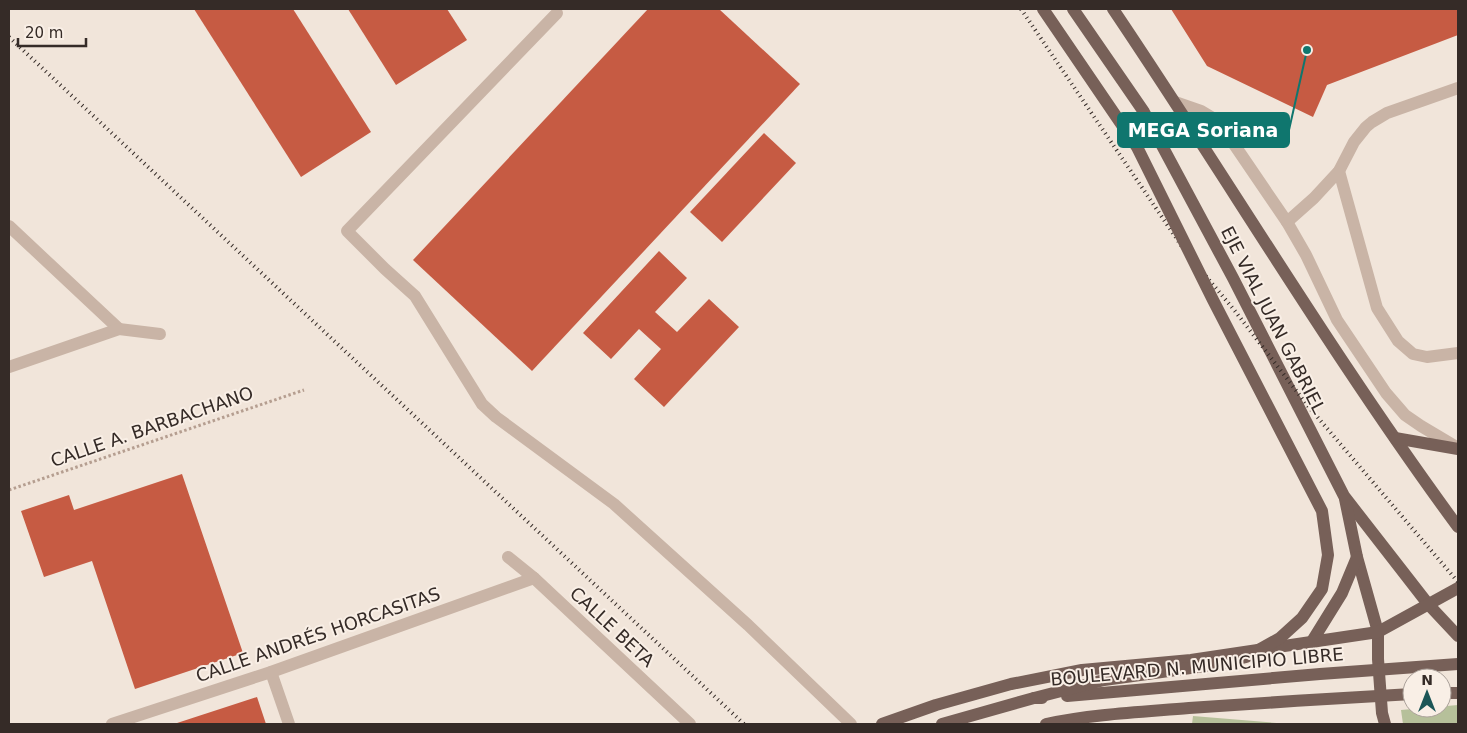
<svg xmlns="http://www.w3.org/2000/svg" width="1467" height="733" font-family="'DejaVu Sans',sans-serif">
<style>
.green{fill:#b6c09a}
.building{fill:#c65b43}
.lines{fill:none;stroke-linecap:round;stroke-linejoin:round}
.path{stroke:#b59e90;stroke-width:3;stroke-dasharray:2.5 2.5;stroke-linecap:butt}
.minor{stroke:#c9b4a6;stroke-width:12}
.major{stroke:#776058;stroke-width:12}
.rail{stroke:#352b27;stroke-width:4;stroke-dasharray:1 4;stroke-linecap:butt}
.major-bridge{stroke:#776058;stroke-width:12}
.labels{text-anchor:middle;stroke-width:4;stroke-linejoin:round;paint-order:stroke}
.street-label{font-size:18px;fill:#352b27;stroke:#f9efe6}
.leader{fill:none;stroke:#0f766e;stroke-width:2}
.callout-dot{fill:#0f766e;stroke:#f9efe6;stroke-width:2}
.callout{fill:#0f766e;stroke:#0f766e;stroke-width:2}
.callout-label{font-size:19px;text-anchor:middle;font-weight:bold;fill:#fff}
</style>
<rect width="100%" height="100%" fill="#f1e5da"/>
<g class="green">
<polygon points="1458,705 1458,724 1403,724 1401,710"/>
<polygon points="1193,716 1289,724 1192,724"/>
</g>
<g class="building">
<polygon points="194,9 293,9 371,132 301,177"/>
<polygon points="348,9 447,9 467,40 396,85"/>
<polygon points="648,9 719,9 800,84 532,371 413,260"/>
<polygon points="1171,9 1458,9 1458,35 1327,85 1313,117 1207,66"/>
<polygon points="764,133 796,163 722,242 690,212"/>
<polygon points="659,251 687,278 655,312 677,332 709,299 739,327 664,407 634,379 661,349 639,329 611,359 583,333"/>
<polygon points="182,474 243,653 135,689 92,561 44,577 21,511 69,495 74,510"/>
<polygon points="257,697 266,724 174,724"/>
</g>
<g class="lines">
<polyline class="path" points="9,490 304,390"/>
<g class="minor">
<polyline points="557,13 347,231 385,269 415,296 482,404 496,417 614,504 748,625 851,724"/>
<polyline points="1175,102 1201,111 1211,117 1225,131 1287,222 1306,255 1337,320 1386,393 1405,415 1421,426 1458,448"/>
<polyline points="1339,171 1377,308 1398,341 1413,354 1427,357 1458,353"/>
<polyline points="1287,222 1314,198 1339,171 1354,142 1366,127 1372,122 1387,113 1458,88"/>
<polyline points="9,226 119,329"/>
<polyline points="9,367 119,329 160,334"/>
<polyline points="508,557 534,578 690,724"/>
<polyline points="271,672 289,724"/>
<polyline points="112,724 271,672 534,578"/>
</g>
<g class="major">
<polyline points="1073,9 1144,112 1233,278 1344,496 1428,604 1458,636"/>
<path d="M1113,9c116,172 222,351 345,518"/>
<polyline points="1395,438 1458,449"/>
<polyline points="1345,499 1357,557 1378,632 1378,659 1382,713 1385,724"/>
<polyline points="1311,643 1342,593 1357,557"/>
<polyline points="1442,693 1458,693"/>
<polyline points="882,724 936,705 1011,684 1082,670 1191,660 1378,632 1458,588"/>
</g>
<g class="rail">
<polyline points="1021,9 1185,251 1235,311 1308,406 1458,582"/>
<polyline points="9,37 744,724"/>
</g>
<g class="major-bridge">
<polyline points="1067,696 1320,674 1458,664"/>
<polyline points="1034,698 1104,680 1219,664 1246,657 1280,638 1302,618 1322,589 1328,555 1322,511 1213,300 1137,147 1043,9"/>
<polyline points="942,724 1034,698 1042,698"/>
<path d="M1046,724c47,-10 95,-12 143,-16 74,-5 149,-10 223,-14"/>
</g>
</g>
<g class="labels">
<g class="street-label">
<text transform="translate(1273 320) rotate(63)" y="6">EJE VIAL JUAN GABRIEL</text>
<text transform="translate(152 427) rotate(-19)" y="6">CALLE A. BARBACHANO</text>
<text transform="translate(612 627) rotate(43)" y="6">CALLE BETA</text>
<text transform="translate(318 635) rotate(-19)" y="6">CALLE ANDRÉS HORCASITAS</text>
<text transform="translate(1197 667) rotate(-5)" y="6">BOULEVARD N. MUNICIPIO LIBRE</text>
</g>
</g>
<path class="leader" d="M1307 50L1289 130"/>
<circle class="callout-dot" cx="1307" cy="50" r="5"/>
<rect class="callout" x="1118" y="113" width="171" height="34" rx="5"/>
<g class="callout-label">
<text x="1203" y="137">MEGA Soriana</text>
</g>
<rect width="1467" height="733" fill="none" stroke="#352b27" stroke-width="20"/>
<g transform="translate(1427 693)"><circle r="24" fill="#f9efe6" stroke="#aba19a"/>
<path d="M0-4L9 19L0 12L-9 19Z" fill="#1c5657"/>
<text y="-8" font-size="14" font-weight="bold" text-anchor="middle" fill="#352b27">N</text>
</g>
<path d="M18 38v8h68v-8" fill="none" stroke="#352b27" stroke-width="2.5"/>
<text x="25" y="38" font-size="15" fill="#352b27" stroke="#f9efe6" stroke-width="4" paint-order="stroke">20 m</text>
</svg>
